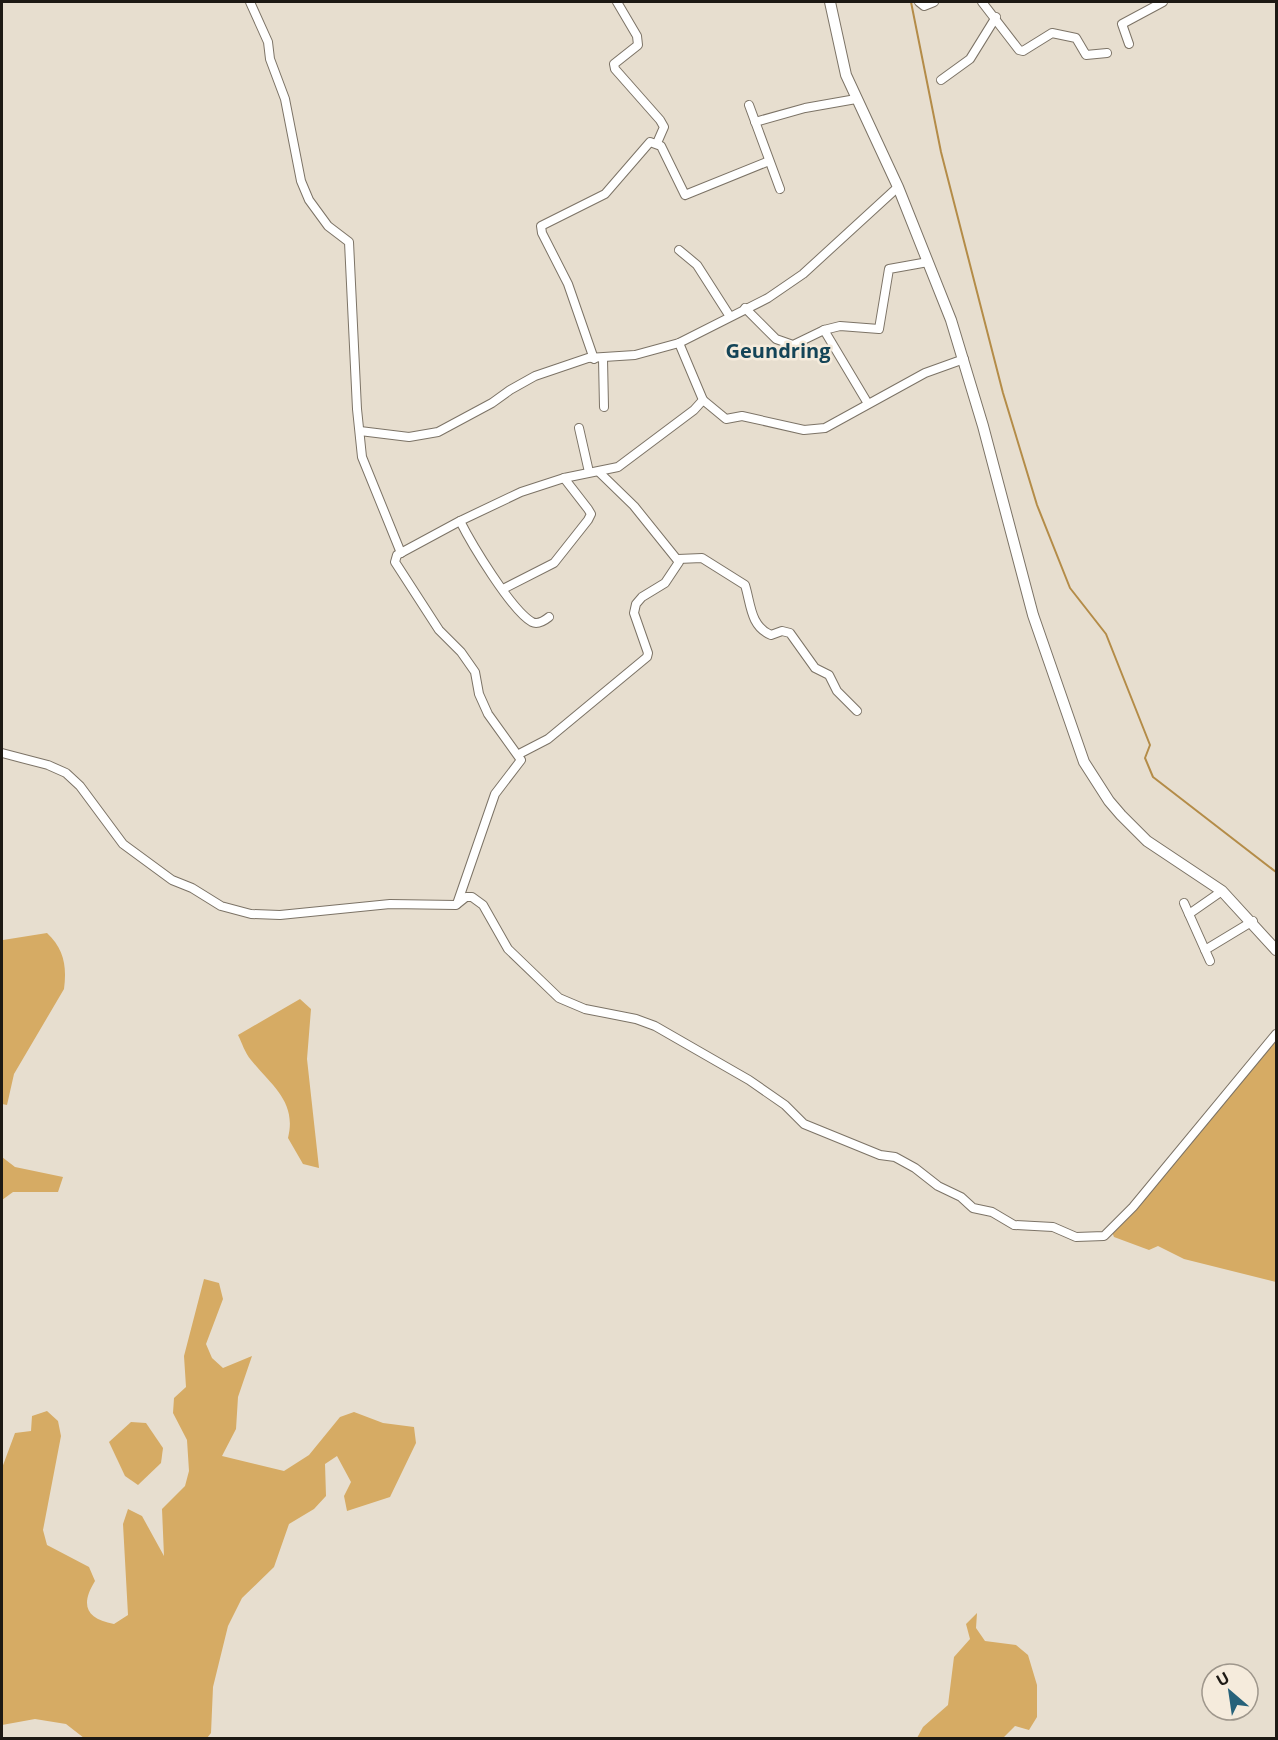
<svg xmlns="http://www.w3.org/2000/svg" width="1278" height="1740" font-family="'Open Sans',sans-serif">
<style>
.green{fill:#d6ab64}
.lines{fill:none;stroke-linecap:round;stroke-linejoin:round}
.stream{stroke:#b48c48;stroke-width:2}
.minor-casing{stroke:#7c7366;stroke-width:10}
.tertiary-casing{stroke:#7c7366;stroke-width:12}
.minor{stroke:#fff;stroke-width:8}
.tertiary{stroke:#fff;stroke-width:10}
.labels{text-anchor:middle;stroke-width:5;stroke-linejoin:round;paint-order:stroke}
.quarter-label{font-size:20px;font-weight:bold;fill:#144457;stroke:#f5ebdc}
</style>
<rect width="100%" height="100%" fill="#e7decf"/>
<g class="green">
<path d="M47,933c17,16 20,33 17,56l-50,85 -7,31 -5,-1v-159l1,-5z"/>
<path d="M300,999l11,10 -4,50 12,109 -16,-4 -15,-26c9,-36 -16,-52 -37,-78 -6,-7 -9,-17 -13,-25z"/>
<polygon points="1276,1033 1276,1282 1184,1259 1158,1246 1149,1250 1114,1237 1112,1232"/>
<polygon points="2,1157 15,1167 63,1177 58,1192 13,1192 2,1200"/>
<path d="M204,1279l15,4 4,16 -17,45 6,14 11,10 29,-12 -14,41 -2,32 -14,27 62,15 25,-16 31,-38 14,-5 29,11 31,4 2,16 -26,54 -43,14 -3,-15 7,-14 -14,-26 -12,8 1,32 -12,13 -25,15 -15,43 -32,31 -14,28 -15,61 -2,46 -4,5h-123l-18,-14 -31,-5 -33,6v-257l13,-35 16,-2 1,-15 15,-5 11,10 3,15 -18,94 4,15 42,22 6,14c-15,24 -9,38 19,43l14,-9 -5,-91 5,-15 14,7 22,40 -2,-47 23,-23 4,-15 -2,-31 -14,-27 1,-15 12,-11 -2,-31z"/>
<polygon points="131,1422 146,1423 163,1448 161,1463 138,1485 125,1476 109,1442"/>
<polygon points="977,1613 976,1628 985,1641 1016,1645 1028,1655 1037,1685 1037,1717 1029,1730 1015,1726 1003,1738 917,1738 923,1727 948,1705 954,1657 970,1639 966,1624"/>
</g>
<g class="lines">
<polyline class="stream" points="911,2 941,152 1003,393 1037,505 1070,588 1106,634 1150,745 1145,758 1153,777 1276,872"/>
<g class="minor-casing">
<g id="minor">
<polyline points="250,2 268,42 270,59 285,99 301,181 309,200 328,226 349,242 357,409 362,457 401,553"/>
<polyline points="617,2 637,36 638,45 614,64 615,69 660,120 664,127 657,143"/>
<polyline points="919,2 924,6 934,2"/>
<polyline points="982,2 1019,50 1023,51 1052,33 1076,38 1086,55 1107,53"/>
<polyline points="1129,44 1122,24 1163,2"/>
<polyline points="941,80 970,59 996,17"/>
<polyline points="749,105 780,189"/>
<polyline points="755,122 805,108 856,99"/>
<polyline points="679,250 697,265 729,315"/>
<polyline points="745,308 776,339 793,345 824,330 867,402"/>
<polyline points="824,330 840,326 879,329 889,269 928,262"/>
<polyline points="679,343 703,400"/>
<polyline points="594,359 568,284 542,233 541,226 605,194 650,142 661,146 685,195 769,161"/>
<polyline points="603,359 604,407"/>
<polyline points="579,428 589,472"/>
<polyline points="360,431 409,437 438,432 492,403 510,390 535,376 588,358 635,355 679,343 768,298 803,274 898,187"/>
<path d="M460,521c11,22 51,89 72,101 6,3 12,-1 17,-5"/>
<path d="M678,559l24,-1 43,27c6,19 5,41 26,50l11,-4 8,2 25,35 14,7 8,16 20,20"/>
<polyline points="503,589 554,563 588,520 591,514 588,509 564,478"/>
<polyline points="2,753 48,765 66,773 80,786 123,844 172,880 192,888 221,906 251,914 280,915 390,904 456,905 466,897 472,897 483,905 508,949 559,998 585,1009 636,1019 655,1026 749,1080 785,1105 804,1124 880,1155 895,1157 915,1168 938,1186 961,1197 973,1208 992,1212 1014,1225 1053,1227 1076,1237 1104,1236 1133,1207 1276,1034"/>
<polyline points="519,754 548,739 647,657 648,653 634,613 636,604 642,597 665,583 679,562 634,506 599,472"/>
<polyline points="1184,903 1210,961"/>
<polyline points="457,904 495,794 521,760 488,714 479,694 475,672 461,652 439,630 395,562 397,555 460,521 521,492 564,478 618,467 694,410 703,400 726,419 742,416 804,430 825,428 925,373 964,359"/>
<polyline points="1189,914 1222,891"/>
<polyline points="1205,950 1253,921"/>
</g>
</g>
<g class="tertiary-casing">
<polyline id="tertiary" points="830,2 846,75 898,187 951,320 983,426 1033,615 1084,762 1109,801 1121,815 1147,841 1222,891 1276,950"/>
</g>
<use href="#minor" class="minor"/>
<use href="#tertiary" class="tertiary"/>
</g>
<g class="labels">
<g class="quarter-label">
<text x="778" y="358">Geundring</text>
</g>
</g>
<rect width="1278" height="1740" fill="none" stroke="#1d1914" stroke-width="6"/>
<g transform="translate(1230 1692) rotate(331)"><circle r="28" fill="#f5ebdc" stroke="#9f978c" stroke-width="1.5"/>
<path d="M0-4.5L10 22L0 15L-10 22Z" fill="#27627a"/>
<text y="-9" font-size="16" font-weight="bold" text-anchor="middle" fill="#1d1914">U</text>
</g>
</svg>
